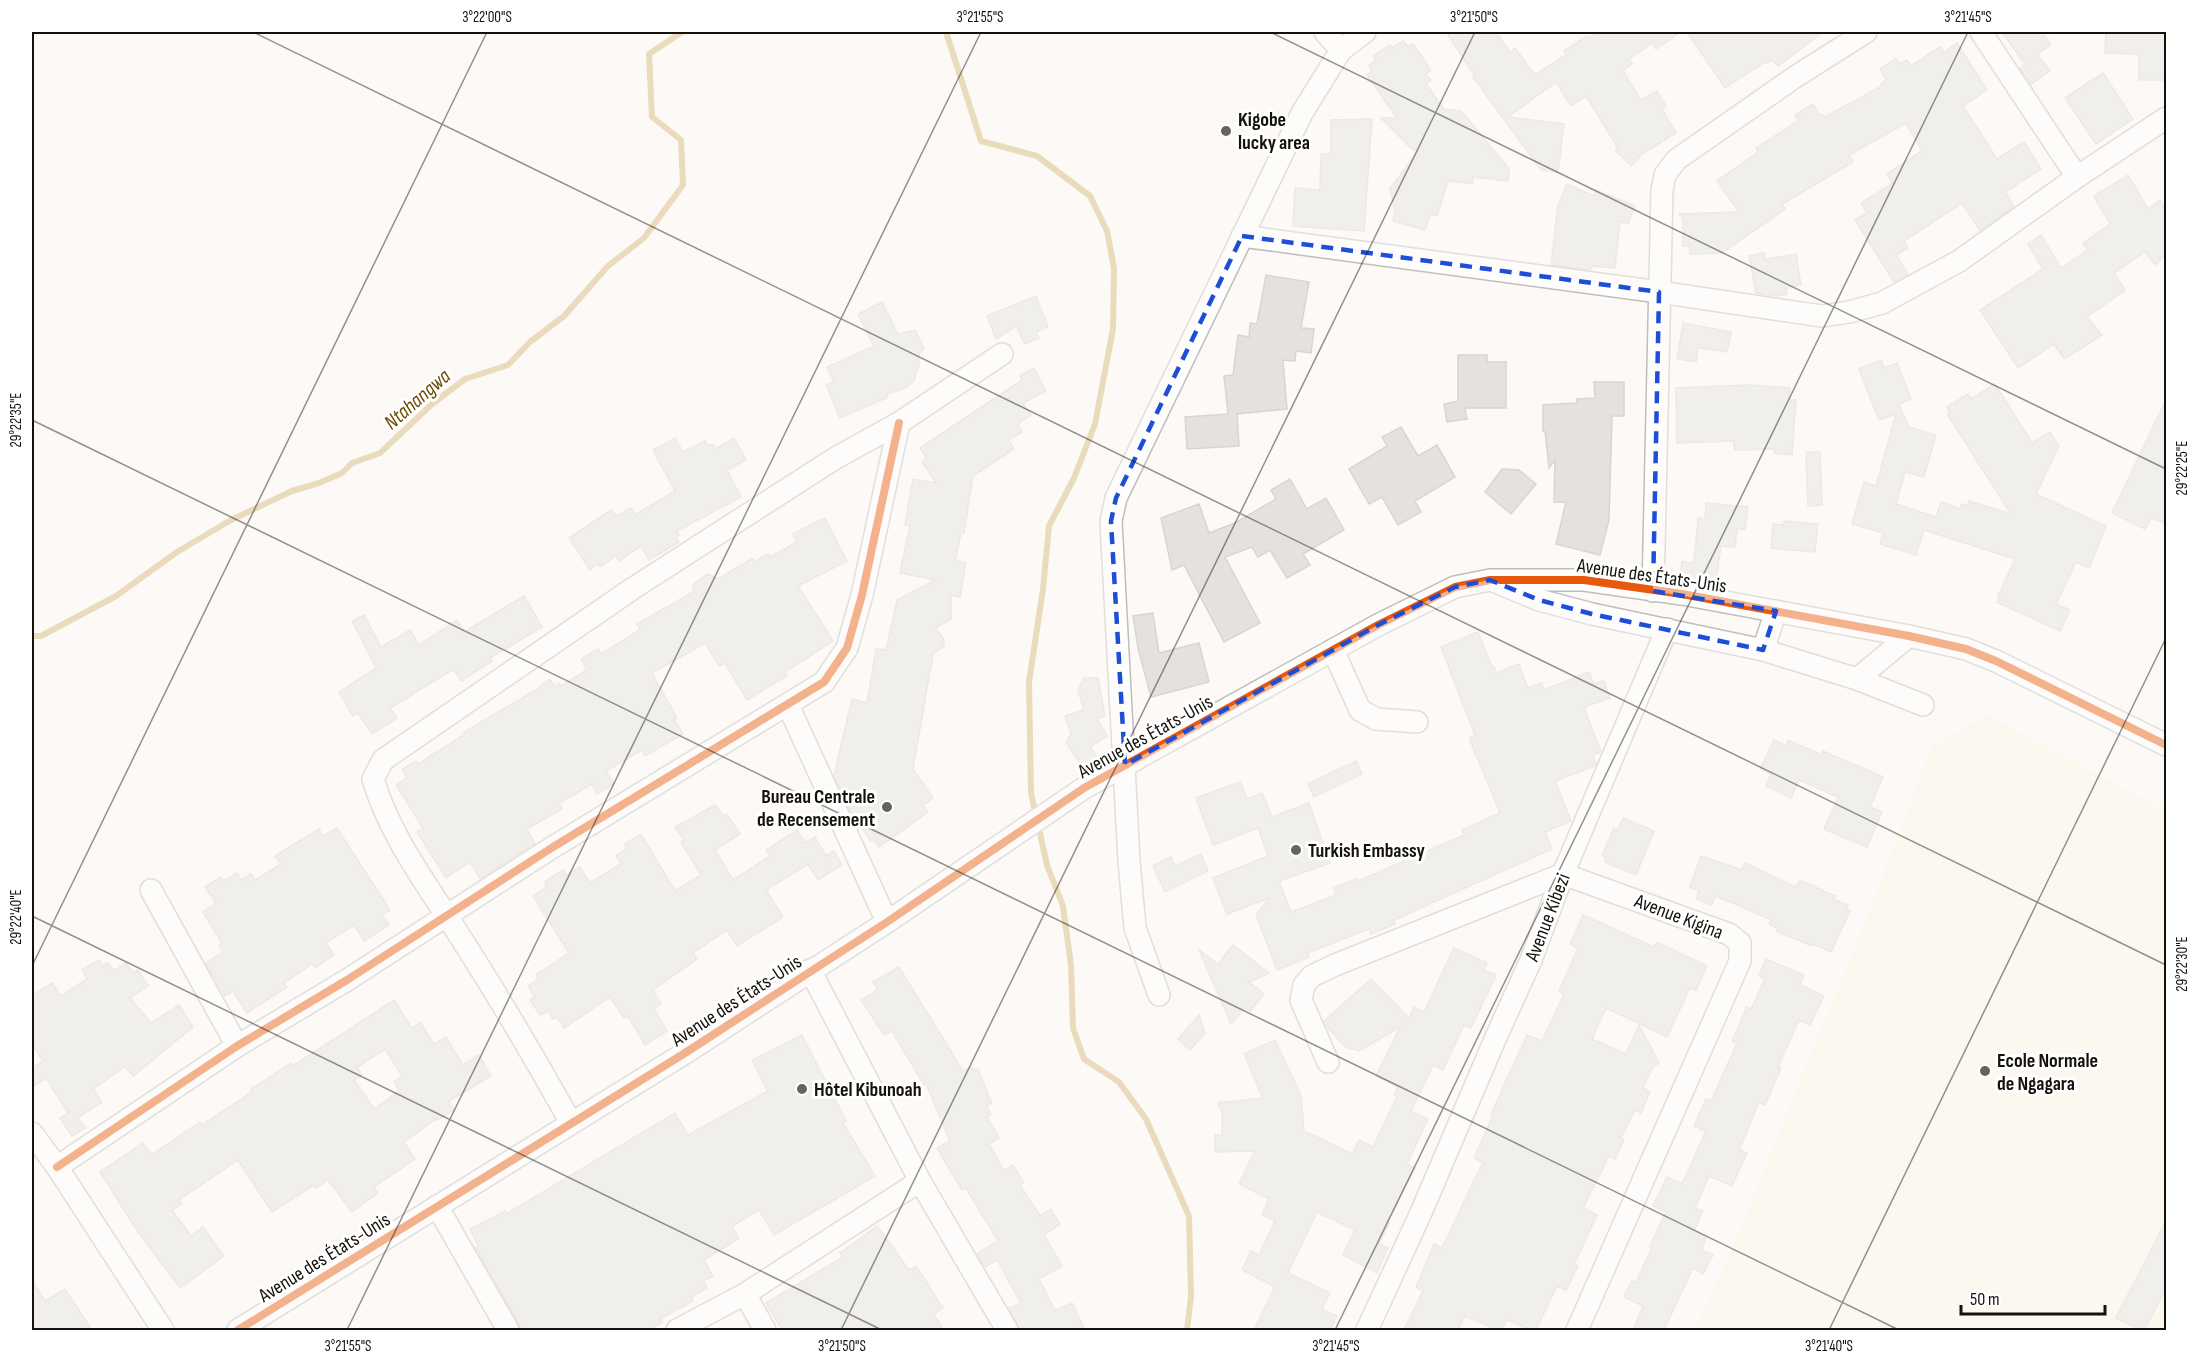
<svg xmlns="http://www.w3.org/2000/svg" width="2198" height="1362" font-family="'Sofia Sans Condensed',sans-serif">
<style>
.built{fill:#fdf5e7}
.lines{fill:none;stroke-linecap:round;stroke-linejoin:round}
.stream{stroke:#d6b677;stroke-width:6}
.building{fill:#e5e2de;stroke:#d9d6d2;stroke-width:1.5;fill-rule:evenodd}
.minor-casing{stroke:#c1beba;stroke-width:24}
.minor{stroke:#fffefe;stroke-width:21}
.cycleway-casing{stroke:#fff;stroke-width:11}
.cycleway{stroke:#e8590c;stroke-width:8}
.marked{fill:none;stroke:#1d4ed8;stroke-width:4.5;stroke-dasharray:12 8;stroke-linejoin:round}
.ticks{fill:none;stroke:#15120c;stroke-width:1.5;stroke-opacity:0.45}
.poi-dot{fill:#66635e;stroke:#fff;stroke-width:2}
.labels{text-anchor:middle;stroke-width:6;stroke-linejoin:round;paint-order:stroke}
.poi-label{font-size:20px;font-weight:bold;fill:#15120c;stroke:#fff;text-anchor:start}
.street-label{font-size:20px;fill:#15120c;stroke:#fff}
.water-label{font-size:21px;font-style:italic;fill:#6a4c03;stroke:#fff}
.neatline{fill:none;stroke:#15120c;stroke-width:2}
.ticks-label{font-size:15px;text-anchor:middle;fill:#15120c}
</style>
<rect width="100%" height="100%" fill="#fcf9f6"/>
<polygon class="built" points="1987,715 2166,811 2166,1330 1695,1330 1736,1240 1873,901 1932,746"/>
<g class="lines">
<g class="stream">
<polyline points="946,32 981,141 1037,156 1090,196 1107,231 1114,268 1113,329 1095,424 1074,478 1049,526 1043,589 1029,682 1031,793 1047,865 1063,906 1071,965 1073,1028 1084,1059 1119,1082 1146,1119 1189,1216 1191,1296 1187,1330"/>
<polyline points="32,636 41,636 116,596 177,552 231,520 292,491 319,483 342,473 352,463 380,453 431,405 465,379 508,365 530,342 564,316 608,266 644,238 683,185 681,140 652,117 649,54 682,32"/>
</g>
</g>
<g class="building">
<polygon points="1446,32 1496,32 1510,52 1515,48 1535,75 1566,55 1564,51 1587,36 1589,38 1599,32 1681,32 1656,49 1653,43 1629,59 1632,64 1623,71 1641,100 1657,91 1666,106 1662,109 1676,133 1642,154 1631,166 1615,150 1618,148 1586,96 1571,106 1556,82 1508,117 1564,124 1558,172 1541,170 1473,77 1475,76"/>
<polygon points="1687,32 1823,32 1778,66 1772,60 1767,63 1766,61 1725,88"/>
<polygon points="2002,32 2042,32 2051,45 2037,54 2050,71 2031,84 2020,68 2025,64"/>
<polygon points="2106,32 2166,32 2166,55 2163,55 2163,80 2139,80 2139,54 2105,53"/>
<polygon points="1403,41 1408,47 1413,44 1431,70 1426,74 1431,80 1426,84 1444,109 1461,111 1509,169 1508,181 1473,177 1472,184 1448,181 1437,216 1430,214 1425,230 1393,221 1395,211 1390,189 1419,150 1413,150 1381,118 1397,118 1367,75 1372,71 1369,66 1376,60 1373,56 1390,45 1392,48"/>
<polygon points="1957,43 1987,90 1963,106 1997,159 2024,142 2041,169 2005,192 2014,206 1980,231 1962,203 1904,241 1908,248 1896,255 1908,274 1894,282 1855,220 1867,213 1861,203 1893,183 1887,174 1922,151 1906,123 1849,155 1853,162 1782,204 1785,209 1722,253 1690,254 1689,246 1683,246 1683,218 1679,214 1739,212 1717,181 1758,152 1756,148 1798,121 1795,115 1813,104 1820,116 1823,114 1825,117 1882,86 1881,84 1886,80 1880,69 1896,58 1900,64 1907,60 1911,66 1940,47 1944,52"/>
<polygon points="2103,73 2133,119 2096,144 2065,98"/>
<polygon points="1372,119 1364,231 1293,226 1295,188 1320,190 1321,154 1331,154 1331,120"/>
<polygon points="2128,175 2148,209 2160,200 2166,209 2166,255 2155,265 2145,252 2114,273 2125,290 2087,317 2102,335 2064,359 2054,344 2018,368 1980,310 2043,269 2028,244 2041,235 2061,268 2088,250 2083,243 2110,224 2094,196"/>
<polygon points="1567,184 1594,196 1596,190 1635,206 1628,224 1620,221 1615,268 1592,266 1591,270 1551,265 1558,205"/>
<polygon points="1764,253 1765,259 1796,254 1801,285 1786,288 1787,294 1776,296 1756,293 1749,256"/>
<polygon points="1266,275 1309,282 1301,328 1314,329 1311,353 1296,351 1295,361 1283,360 1287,409 1237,414 1239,446 1187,449 1185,417 1228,414 1224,376 1233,375 1238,335 1249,337 1250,323 1257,324"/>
<polygon points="1036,296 1048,327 1036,332 1039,338 1025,344 1016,326 996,339 987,316"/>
<polygon points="882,302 898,334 915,330 924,348 919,354 919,364 914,381 907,387 887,394 888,397 840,418 826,385 834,382 827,367 874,346 858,314"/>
<polygon points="1683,323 1731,332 1727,352 1698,348 1696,362 1677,359"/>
<polygon points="1458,355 1487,355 1487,362 1506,362 1506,408 1465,408 1467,419 1447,422 1444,404 1458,401"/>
<polygon points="1881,360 1884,368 1897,363 1911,399 1899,404 1909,427 1936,435 1924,477 1905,472 1896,504 1936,517 1941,502 1960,509 1961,504 1968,506 1969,501 2011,514 1947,414 1950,412 1947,407 1968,394 1971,399 1995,384 2032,443 2050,432 2059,446 2036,494 2106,526 2089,568 2076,562 2056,604 2070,610 2060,631 1997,602 1999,597 1998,596 2015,559 1924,530 1916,555 1880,544 1883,533 1852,524 1864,482 1876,486 1896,414 1879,420 1859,369"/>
<polygon points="1034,368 1046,391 1023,403 1031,415 1018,424 1022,432 1009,440 1014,449 973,476 964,533 961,533 955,561 966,563 960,597 951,595 951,619 935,628 944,639 944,646 933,654 913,769 933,798 923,805 928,812 879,847 873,839 871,841 850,811 834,775 852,699 867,703 876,649 886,650 897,600 935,580 900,573 910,525 905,525 913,479 936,483 922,462 927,458 920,448 1022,380 1020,375"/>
<polygon points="1594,382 1624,382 1624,416 1612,416 1609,520 1600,555 1556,544 1566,502 1554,502 1555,460 1549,468 1545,431 1543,431 1543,405 1577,403 1577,399 1595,398"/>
<polygon points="1749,385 1790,388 1789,400 1796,400 1792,455 1774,453 1775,449 1734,450 1734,441 1677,443 1676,388"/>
<polygon points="2166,400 2166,524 2151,517 2145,529 2112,513"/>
<polygon points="1401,427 1418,456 1437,445 1455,477 1415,501 1421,512 1398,525 1382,497 1369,504 1349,469 1387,446 1382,437"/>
<polygon points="675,438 683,452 705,441 708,446 713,444 716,449 734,438 746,460 727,470 741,497 677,531 679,535 676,538 679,542 649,560 641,546 619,561 616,556 600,567 598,564 590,570 569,538 611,510 616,516 631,508 635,515 675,491 653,450"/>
<polygon points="1806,452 1820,452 1822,505 1808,506"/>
<polygon points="1502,469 1519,470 1536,484 1511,514 1485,492"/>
<polygon points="1290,479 1307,509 1326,498 1344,530 1303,554 1310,565 1287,578 1270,550 1258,557 1252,547 1225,557 1260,623 1224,642 1184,565 1172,570 1161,518 1199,504 1209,533 1235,523 1276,499 1271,490"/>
<polygon points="1706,503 1748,507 1745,529 1737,529 1735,547 1721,546 1716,581 1680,576 1682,561 1694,563 1698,518 1705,519"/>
<polygon points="825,518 847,561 798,586 833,641 785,672 787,676 747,700 725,663 719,666 705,643 652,673 677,718 674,719 683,734 645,756 642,750 606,771 614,784 597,794 592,784 559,803 562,809 528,828 527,830 535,843 480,879 470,862 446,878 417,832 423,828 396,785 407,778 402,769 416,761 418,764 465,734 464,732 536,690 550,679 554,686 559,683 561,686 587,670 581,659 598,649 601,654 640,630 637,624 693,592 693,585 708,574 718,579 753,558 755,562 768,554 770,557 797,542 793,534"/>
<polygon points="1784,521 1818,524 1815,552 1771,548 1773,524 1784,525"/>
<polygon points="524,596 542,627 490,658 492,661 461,681 454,669 390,708 397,718 372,734 358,713 353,716 339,692 376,668 352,621 364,615 381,647 410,630 419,645 457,620 464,632"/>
<polygon points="1153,613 1159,653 1199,643 1209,682 1151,697 1138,648 1133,616"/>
<polygon points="1478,632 1492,667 1494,666 1496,673 1519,664 1528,688 1542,683 1544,690 1589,672 1594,684 1604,681 1610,698 1584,707 1601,752 1593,755 1596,763 1595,766 1555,781 1571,821 1545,832 1552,849 1394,920 1395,924 1371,934 1369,929 1307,953 1309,957 1277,970 1256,915 1269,898 1227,914 1213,878 1268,856 1258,828 1213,845 1196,798 1240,782 1247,799 1262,793 1272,817 1309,803 1330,863 1279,881 1291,912 1336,895 1334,888 1357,878 1358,881 1464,835 1462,830 1500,813 1469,738 1475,735 1441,647"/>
<polygon points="1084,678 1098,678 1105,716 1097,719 1107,736 1090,747 1097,758 1082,767 1066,742 1071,734 1065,716 1084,710 1078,690"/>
<polygon points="1774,740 1786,746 1788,740 1822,755 1823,751 1883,777 1870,807 1882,812 1867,847 1824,829 1838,797 1799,780 1791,798 1766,786 1771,774 1760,769"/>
<polygon points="1356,761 1362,774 1314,797 1308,784"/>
<polygon points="715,805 723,816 727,814 740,834 715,850 733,880 770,856 766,850 797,830 805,843 815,837 826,856 834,851 842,865 818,880 808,864 766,890 783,917 737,946 727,930 693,953 697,959 653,990 661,1004 654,1009 667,1031 645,1045 628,1016 624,1018 610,997 564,1028 557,1017 553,1019 548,1011 540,1015 530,1000 535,997 528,986 539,979 536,975 569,953 533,896 547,887 544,882 563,870 566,875 580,867 590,883 621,864 616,855 627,849 624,844 641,834 675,891 701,875 681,842 684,840 675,827"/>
<polygon points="1623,818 1654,831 1636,875 1605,862 1606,858 1602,856 1614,828 1618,830"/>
<polygon points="337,828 390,910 382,915 389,925 364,941 354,925 326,943 334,955 315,968 312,964 284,983 287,987 247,1013 233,991 225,996 206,963 223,952 219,945 222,943 203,912 216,903 205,887 221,877 223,881 237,873 241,880 251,874 255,880 281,864 275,856 319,829 323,836"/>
<polygon points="1201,854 1208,871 1165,892 1153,866 1171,857 1175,866"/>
<polygon points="1701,856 1742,870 1745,863 1796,887 1800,880 1835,896 1833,899 1848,905 1846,909 1850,911 1831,952 1813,944 1812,946 1776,931 1777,928 1769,924 1771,920 1733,903 1715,896 1712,905 1696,899 1699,891 1690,887"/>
<polygon points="1583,915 1654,947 1657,942 1707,966 1696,990 1690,988 1667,1037 1606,1008 1592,1039 1626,1054 1639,1025 1659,1063 1653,1067 1643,1088 1650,1092 1641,1113 1635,1110 1621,1138 1624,1140 1615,1159 1609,1156 1583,1208 1597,1215 1574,1264 1578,1266 1566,1290 1557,1286 1536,1330 1530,1330 1507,1319 1502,1330 1498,1330 1465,1316 1458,1330 1404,1330 1423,1291 1416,1287 1434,1244 1442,1248 1483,1162 1474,1158 1493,1115 1491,1114 1527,1035 1542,1041 1564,994 1559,991 1578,948 1570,944"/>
<polygon points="1233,945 1269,973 1249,982 1264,994 1250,1011 1245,1007 1231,1024 1199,950 1218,964"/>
<polygon points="1454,948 1487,963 1484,970 1496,975 1471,1028 1464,1025 1443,1070 1433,1065 1411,1111 1428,1119 1407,1164 1415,1168 1387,1222 1389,1223 1379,1244 1388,1248 1377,1273 1343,1255 1355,1230 1317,1212 1288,1273 1330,1293 1322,1309 1337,1316 1330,1330 1254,1330 1275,1287 1242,1270 1251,1251 1259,1255 1275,1221 1262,1215 1269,1199 1239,1184 1255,1151 1215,1152 1215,1135 1222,1135 1222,1112 1218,1103 1263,1098 1244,1054 1275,1040 1301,1096 1304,1131 1352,1154 1359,1140 1373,1147 1397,1096 1394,1094 1398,1087 1376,1076 1400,1027 1359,1051 1346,1047 1326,1026 1324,1021 1371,979 1409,1018 1414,1007 1424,1012"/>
<polygon points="1766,959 1804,975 1800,985 1824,996 1810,1025 1799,1020 1778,1067 1781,1068 1765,1105 1759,1102 1739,1150 1747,1153 1732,1186 1709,1176 1695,1208 1703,1211 1694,1231 1706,1237 1702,1250 1713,1255 1703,1274 1693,1268 1664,1330 1633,1330 1643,1306 1624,1297 1632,1281 1636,1283 1652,1247 1650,1246 1666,1212 1653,1206 1667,1177 1682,1184 1706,1131 1694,1126 1706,1099 1711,1101 1737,1043 1732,1041 1747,1007 1751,1009 1765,979 1759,976"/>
<polygon points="99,960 103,966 108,963 114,971 126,963 133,973 138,970 148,986 130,998 151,1023 179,1005 193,1027 133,1076 125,1067 93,1089 102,1102 78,1118 85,1128 72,1136 60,1118 68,1113 46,1078 32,1087 32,1069 43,1061 32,1044 32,996 52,983 61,996 87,979 82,970"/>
<polygon points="899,967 963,1071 972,1067 974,1071 978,1069 992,1103 987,1105 991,1115 987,1117 999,1138 989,1144 1004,1171 1013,1165 1024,1183 1020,1185 1040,1216 1051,1209 1060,1224 1044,1235 1062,1266 1039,1279 1055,1311 1072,1303 1085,1330 1020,1330 1009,1308 1021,1303 997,1260 985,1267 977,1254 998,1241 966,1188 962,1190 937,1148 950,1141 926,1084 924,1085 892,1031 884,1035 861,1000 878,990 873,982"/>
<path d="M394,1000l18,28 8,-6 14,22 12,-7 17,28 16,-10 12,21 -42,25 5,9 -17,10 -1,-1 -32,23 11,17 -41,28 4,6 -26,19 -24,-32 -12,8 -2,-3 -42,27 -34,-52 -59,40 3,4 -10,6 19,26 12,-9 21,29 -44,32 -42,-56 -38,-60 43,-29 8,12 49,-33 2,3 50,-33 -1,-3 40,-26 2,3zM385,1049l17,27 -8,6 5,9 -25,18 -20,-29 8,-5 -5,-8z"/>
<polygon points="1199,1015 1205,1033 1190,1050 1178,1039"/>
<polygon points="802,1035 846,1121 843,1123 875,1176 774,1235 759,1210 732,1226 739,1238 704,1260 713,1276 703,1281 707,1288 691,1297 693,1301 660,1319 662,1322 649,1330 521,1330 519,1324 476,1248 478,1246 470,1229 505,1211 506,1214 675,1113 688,1135 768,1091 752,1060"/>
<polygon points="2166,1221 2166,1288 2144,1330 2141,1330 2116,1318"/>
<polygon points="877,1226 909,1270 916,1266 943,1308 934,1314 943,1330 782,1330 766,1303 843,1257 840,1253"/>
<polygon points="32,1280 45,1301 65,1289 92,1330 32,1330"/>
</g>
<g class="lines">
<g class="minor-casing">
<g id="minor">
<polyline points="1325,32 1341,50"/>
<polyline points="1981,32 2077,177"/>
<polyline points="1242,236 1659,292 1822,316 1849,312 1882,303 1959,261 2077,177 2166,118"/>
<polyline points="1496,582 1539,600 1592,614 1763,650 1776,611"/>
<polyline points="1653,591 1662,190 1665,175 1676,160 1795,77 1866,32"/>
<polyline points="1333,650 1360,710 1376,719 1417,722"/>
<polyline points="1763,650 1857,679 1923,705"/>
<polyline points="1857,679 1909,636"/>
<polyline points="788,705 887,922"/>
<polyline points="151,890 237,1046"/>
<polyline points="810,970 920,1181 1007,1330"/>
<polyline points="1159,995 1135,928 1129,861 1111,521 1116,498 1302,113 1341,50 1365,32"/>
<polyline points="1328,1062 1301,1000 1304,985 1312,976 1335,965 1563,874 1729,934 1740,943 1740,961 1577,1330"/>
<path d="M571,1123c-35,-63 -71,-124 -110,-185 -32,-51 -71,-101 -88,-159l10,-19 249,-171 202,-130 65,-36 103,-69"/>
<polyline points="32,1133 57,1167 163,1330"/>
<polyline points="57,1167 237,1046 347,980 553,847 824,682 847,648 862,595 899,423"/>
<polyline points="437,1206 508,1330"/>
<polyline points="745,1294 765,1330"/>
<polyline points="238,1330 685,1053 887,922 1084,788 1378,625 1455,587 1490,580 1584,580 1682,594 1909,636 1966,649 1996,661 2166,745"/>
<polyline points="677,1330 745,1294 920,1181"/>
<polyline points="1367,1330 1420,1215 1496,1037 1531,960 1563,874 1667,629"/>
</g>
</g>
<use href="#minor" class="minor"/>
<g class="cycleway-casing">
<g id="cycleway">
<polyline points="57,1167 237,1046 347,980 553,847 824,682 847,648 862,595 899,423"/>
<polyline points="238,1330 685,1053 887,922 1084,788 1378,625 1455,587 1490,580 1584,580 1682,594 1909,636 1966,649 1996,661 2166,745"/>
</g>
</g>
<use href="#cycleway" class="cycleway"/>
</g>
<path d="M0 0H2198V1362H0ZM1242,236l417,56 -6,299 123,20 -13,39 -171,-36 -53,-14 -49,-20 -35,7 -77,38 -253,140 -14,-244 5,-23z" fill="#fcf9f6" fill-opacity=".55" fill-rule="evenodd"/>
<path class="marked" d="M1242,236l417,56 -6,299 123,20 -13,39 -171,-36 -53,-14 -49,-20 -35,7 -77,38 -253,140 -14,-244 5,-23z"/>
<path class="ticks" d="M253,32l1913,933M1270,32l896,437M32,420l1867,910M32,916l850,414M32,966l455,-934M347,1330l634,-1298M841,1330l634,-1298M1335,1330l633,-1298M1829,1330l337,-692"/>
<g class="poi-dot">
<circle cx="1226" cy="131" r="6"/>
<circle cx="887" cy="807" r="6"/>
<circle cx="1296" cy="850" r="6"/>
<circle cx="1985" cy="1071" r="6"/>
<circle cx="802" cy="1089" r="6"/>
</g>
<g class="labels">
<g class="poi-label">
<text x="1238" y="126">Kigobe<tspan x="1238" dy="23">lucky area</tspan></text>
<text x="875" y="803" text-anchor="end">Bureau Centrale<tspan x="875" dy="23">de Recensement</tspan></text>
<text x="1308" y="857">Turkish Embassy</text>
<text x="1997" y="1067">Ecole Normale<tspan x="1997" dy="23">de Ngagara</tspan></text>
<text x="814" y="1096">Hôtel Kibunoah</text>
</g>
<g class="street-label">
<text transform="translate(1652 575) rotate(8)" y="7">Avenue des États-Unis</text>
<text transform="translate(1145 736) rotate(-29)" y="7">Avenue des États-Unis</text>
<text transform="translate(1679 916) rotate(21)" y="7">Avenue Kigina</text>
<text transform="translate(1547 917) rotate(-69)" y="7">Avenue Kibezi</text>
<text transform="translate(736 1000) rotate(-33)" y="7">Avenue des États-Unis</text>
<text transform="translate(324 1257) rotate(-32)" y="7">Avenue des États-Unis</text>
</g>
<g class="water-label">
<text transform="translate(417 399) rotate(-41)" y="7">Ntahangwa</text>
</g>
</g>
<rect width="2198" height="1362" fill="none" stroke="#ffffff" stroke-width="66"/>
<path d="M1961 1305v9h144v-9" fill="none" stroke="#15120c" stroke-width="3"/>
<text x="1970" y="1305" font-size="18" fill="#15120c" stroke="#ffffff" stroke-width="4.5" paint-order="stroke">50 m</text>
<rect x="33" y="33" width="2132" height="1296" class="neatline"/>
<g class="ticks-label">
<text x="487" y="22">3°22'00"S</text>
<text x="980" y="22">3°21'55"S</text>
<text x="1474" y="22">3°21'50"S</text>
<text x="1968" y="22">3°21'45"S</text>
<text transform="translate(16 420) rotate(-90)" y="5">29°22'35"E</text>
<text transform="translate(2182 468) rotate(-90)" y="5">29°22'25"E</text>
<text transform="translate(16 917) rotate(-90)" y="5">29°22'40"E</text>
<text transform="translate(2182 964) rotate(-90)" y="5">29°22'30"E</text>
<text x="348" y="1351">3°21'55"S</text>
<text x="842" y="1351">3°21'50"S</text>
<text x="1336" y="1351">3°21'45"S</text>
<text x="1829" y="1351">3°21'40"S</text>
</g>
</svg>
